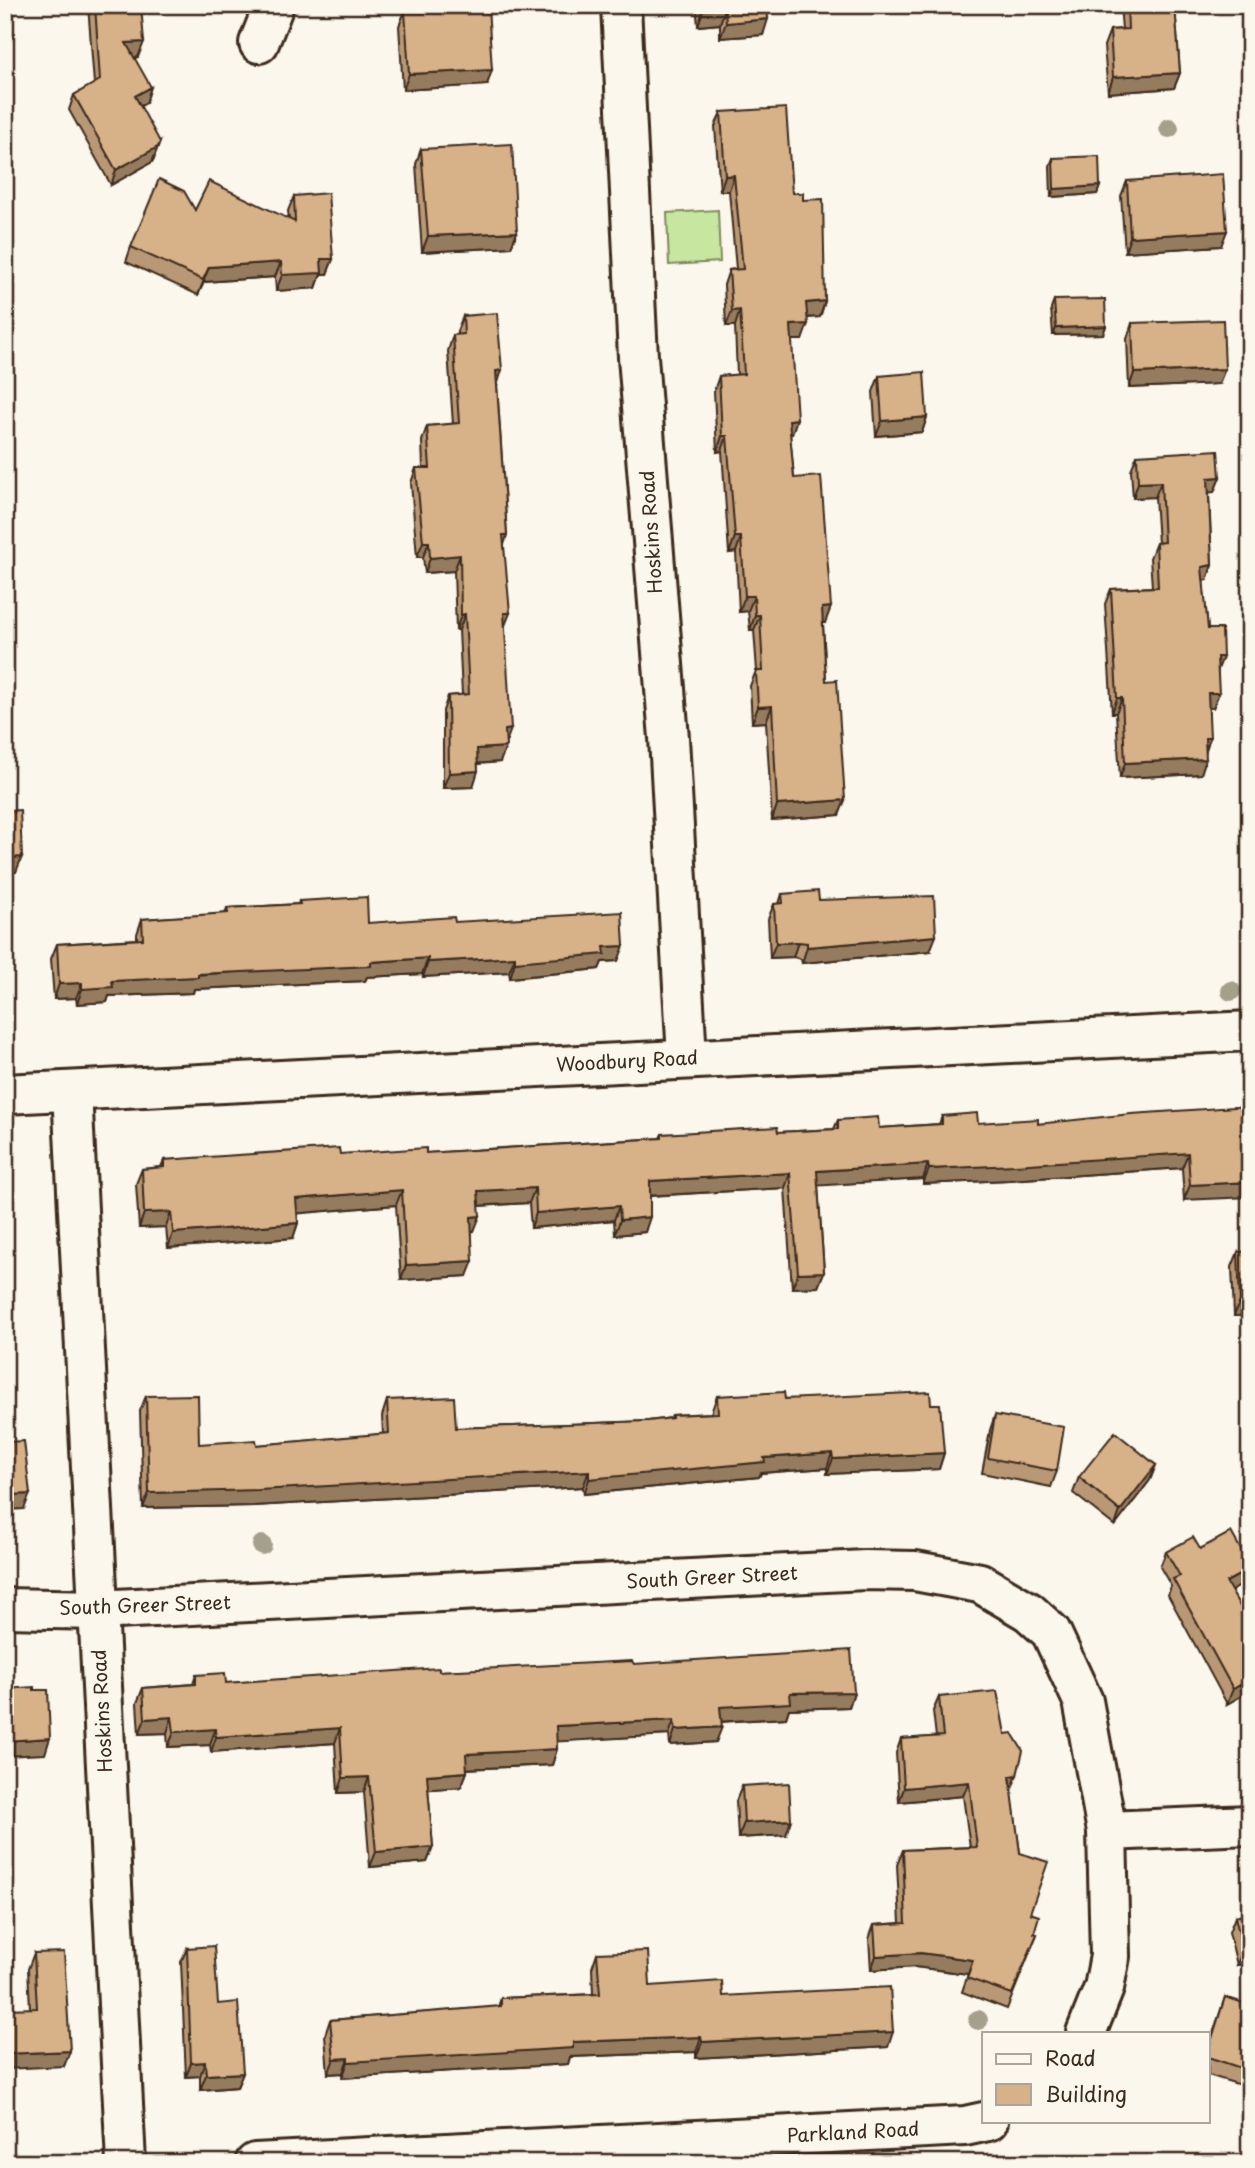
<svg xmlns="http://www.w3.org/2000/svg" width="1255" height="2168" font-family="'Playpen Sans',sans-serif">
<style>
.green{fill:#c7e7a0;stroke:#81885f;stroke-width:2}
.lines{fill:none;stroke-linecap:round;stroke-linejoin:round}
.minor-casing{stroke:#3b2a1e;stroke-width:44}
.minor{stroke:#fbf7ec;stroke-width:38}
.tree{fill:#a5a08c}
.wall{fill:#b99875;stroke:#3b2a1e;stroke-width:2}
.shaded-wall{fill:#967c5f;stroke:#3b2a1e;stroke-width:2}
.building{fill:#d7b188;stroke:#3b2a1e;stroke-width:2}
.labels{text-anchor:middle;stroke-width:5;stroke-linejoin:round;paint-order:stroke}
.street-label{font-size:19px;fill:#3b2a1e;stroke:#fbf7ec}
</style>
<rect width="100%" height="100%" fill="#fbf7ec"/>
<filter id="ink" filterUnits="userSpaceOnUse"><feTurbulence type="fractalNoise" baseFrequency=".0143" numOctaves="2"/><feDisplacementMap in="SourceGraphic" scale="14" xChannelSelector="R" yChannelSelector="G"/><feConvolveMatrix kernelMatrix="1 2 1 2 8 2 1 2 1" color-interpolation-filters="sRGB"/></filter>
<g filter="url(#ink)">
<polygon class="green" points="718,210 720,262 669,265 667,213"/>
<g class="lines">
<g class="minor-casing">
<g id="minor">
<polyline points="621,5 638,357 669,738 687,1058"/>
<polyline points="259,43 274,5"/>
<polyline points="72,1091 126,2163"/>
<polyline points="5,1094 1250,1031"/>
<polyline points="5,1608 97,1610 865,1570 915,1571 980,1583 1029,1612 1051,1632 1083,1701 1107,1831 1110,1956 1104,1988 1086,2033"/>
<polyline points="1107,1831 1250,1825"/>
<polyline points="255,2163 965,2126 988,2121"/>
</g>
</g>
<use href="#minor" class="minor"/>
</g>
<g class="tree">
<circle cx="1169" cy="128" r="10"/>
<circle cx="1231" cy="991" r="10"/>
<circle cx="262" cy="1545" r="10"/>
<circle cx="978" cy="2020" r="10"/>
</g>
<g class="wall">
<polygon points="88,5 157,5 155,10 141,11 138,57 134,58 146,103 140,106 155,157 152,162 111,185 69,110 74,95 94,84"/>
<polygon points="696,5 772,5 770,13 768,13 763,35 720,38 720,24 698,26"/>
<polygon points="1120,5 1175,5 1180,73 1174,88 1108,93 1104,46 1110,30 1122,29"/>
<polygon points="405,11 487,85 403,90 399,26"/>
<polygon points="721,112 792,193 803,200 825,301 820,317 807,318 802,340 792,340 792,434 790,434 794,478 825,623 823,623 826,681 845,800 839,815 772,820 766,722 752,723 750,686 756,671 757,671 754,630 750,630 748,611 739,612 736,552 729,553 722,451 717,452 714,391 719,376 737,375 735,326 726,326 724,285 729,270 736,269 729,191 720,191 715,127"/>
<polygon points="421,149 517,232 511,247 422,252 416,164"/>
<polygon points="1053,158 1100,186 1097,194 1051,197 1050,166"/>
<polygon points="1127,181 1221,246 1125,252 1121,196"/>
<polygon points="294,196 333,259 327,274 321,274 316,288 276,291 275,277 204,282 198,295 126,262 131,247 195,210 289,219 288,211"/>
<polygon points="1054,300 1106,326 1103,334 1053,335 1051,308"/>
<polygon points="463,316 497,384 507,535 504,545 505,744 500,762 478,764 473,787 443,788 443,711 448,696 462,695 459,630 456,630 454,571 425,573 423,557 417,557 411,483 416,468 423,468 422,441 427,426 453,424 448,351 453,335 457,335 457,331"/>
<polygon points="1132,323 1219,384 1129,388 1127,339"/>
<polygon points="879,376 927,417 922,432 876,436 873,392"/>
<polygon points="1137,455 1220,477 1214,492 1209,492 1212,565 1207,580 1203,581 1208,629 1218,671 1213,708 1209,708 1206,749 1201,774 1120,778 1116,713 1112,713 1105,604 1111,589 1152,587 1150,558 1156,543 1158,543 1155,497 1133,498 1131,470"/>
<polygon points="782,894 819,900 930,951 802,963 801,959 793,957 770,958 768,919 774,904 779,904"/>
<polygon points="299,901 368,923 455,922 618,961 602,962 599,969 510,978 509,972 423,977 422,974 367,977 365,981 194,989 193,993 109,996 107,1002 77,1004 76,998 54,999 51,959 57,944 137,939 137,934 142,919 225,914 227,908 298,904"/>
<polygon points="1250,1106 1184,1200 1182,1168 1009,1180 923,1184 923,1179 818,1185 824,1272 818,1287 792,1288 785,1188 650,1196 645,1232 615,1235 614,1220 531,1228 529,1203 479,1206 474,1231 472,1231 467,1276 401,1280 396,1205 297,1213 298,1223 293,1238 168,1248 166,1227 139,1228 136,1184 142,1169 161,1167 164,1160 340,1154 426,1153 660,1138 662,1134 778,1132 834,1129 838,1120 879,1128 939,1124 942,1116 978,1123 1038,1124"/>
<polygon points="1238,1252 1250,1316 1234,1316 1232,1267"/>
<polygon points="146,1396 199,1444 257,1445 383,1434 382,1416 387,1400 456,1428 648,1421 671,1418 672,1415 711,1413 717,1396 931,1404 944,1453 939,1469 827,1474 827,1468 761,1473 759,1477 584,1494 583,1487 254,1506 143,1508 140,1411"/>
<polygon points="995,1415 1057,1471 1051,1487 982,1473 990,1430"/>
<polygon points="1156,1465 1150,1480 1115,1526 1073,1493 1079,1477"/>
<polygon points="1200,1549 1245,1583 1231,1591 1250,1624 1250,1691 1227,1704 1168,1595 1171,1586 1160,1567 1166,1552"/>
<polygon points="634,1664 854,1692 849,1707 789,1709 786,1718 721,1722 716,1742 670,1745 669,1735 557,1741 557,1749 552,1765 466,1769 467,1772 461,1787 428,1789 433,1847 427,1862 370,1867 364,1792 338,1793 335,1743 211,1752 210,1745 168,1747 167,1733 139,1734 137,1703 143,1688 193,1684 196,1675 226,1683 439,1671"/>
<polygon points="939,1697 1011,1789 1020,1853 1034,1933 1037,1934 1007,2009 962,1992 968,1974 915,1967 871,1970 869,1939 874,1925 900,1923 897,1865 903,1850 970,1847 963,1796 899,1802 896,1753 901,1739 936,1737 933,1711"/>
<polygon points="742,1786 786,1835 738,1838 736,1801"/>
<polygon points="1235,1917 1250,1962 1237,1965 1229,1932"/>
<polygon points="187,1948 218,2004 243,2073 237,2087 200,2090 200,2076 186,2077 181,1962"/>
<polygon points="34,1953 70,2051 64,2066 30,2008 28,1969"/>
<polygon points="597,1953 650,1986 723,1996 888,2047 696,2058 696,2052 570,2057 568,2064 342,2078 343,2073 328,2074 325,2035 330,2020 498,2007 501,1998 593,1994 592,1968"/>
<polygon points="1225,1997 1250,2015 1250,2088 1208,2075 1208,2049"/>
</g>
<g class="shaded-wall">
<polygon points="137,5 157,5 155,10 135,11"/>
<polygon points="764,5 772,5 770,13 761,13"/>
<polygon points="725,8 720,24 698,26 703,10"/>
<polygon points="768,19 763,35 720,38 726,23"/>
<polygon points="144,42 138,57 120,59 126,43"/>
<polygon points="492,70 487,85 403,90 409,74"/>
<polygon points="1180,73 1174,88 1108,93 1113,77"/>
<polygon points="151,87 146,103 129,112 135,96"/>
<polygon points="160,142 152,162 111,185 116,170"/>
<polygon points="734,175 729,191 720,191 725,176"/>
<polygon points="1100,186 1097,194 1051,197 1054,189"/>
<polygon points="1227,231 1221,246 1125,252 1130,237"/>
<polygon points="517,232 511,247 422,252 428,236"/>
<polygon points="321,259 333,259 327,274 321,274 316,288 276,291 282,275"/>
<polygon points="281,262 275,277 204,282 198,295 209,267"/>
<polygon points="825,301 820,317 801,318 806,303"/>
<polygon points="740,310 735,326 726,326 732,311"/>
<polygon points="808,324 802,340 786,340 791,325"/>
<polygon points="1106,326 1103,334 1053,335 1056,328"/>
<polygon points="1225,369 1219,384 1129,388 1134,373"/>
<polygon points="502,370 497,386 496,371"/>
<polygon points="927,417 922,432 876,436 882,421"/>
<polygon points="797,419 792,434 783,435 789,420"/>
<polygon points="722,436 727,436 722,451 717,452"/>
<polygon points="1220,477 1214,492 1203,493 1208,478"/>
<polygon points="1161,482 1155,497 1133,498 1138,483"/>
<polygon points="735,537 741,537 736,552 729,553"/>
<polygon points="423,542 429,542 423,557 417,557"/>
<polygon points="460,555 454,571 425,573 430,558"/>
<polygon points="1212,565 1207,580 1197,582 1202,567"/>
<polygon points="745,596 754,596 748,611 739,612"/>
<polygon points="831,607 825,623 816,623 822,608"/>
<polygon points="504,613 510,613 504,628"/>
<polygon points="465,614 459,630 456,630 461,615"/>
<polygon points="755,615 760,615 754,630 750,630"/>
<polygon points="1217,657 1223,657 1217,672"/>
<polygon points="1208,693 1219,693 1213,708 1203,708"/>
<polygon points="1117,698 1122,698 1116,713 1112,713"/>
<polygon points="772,706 766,722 752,723 758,707"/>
<polygon points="511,729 505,745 505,730"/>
<polygon points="1205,738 1210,738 1205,753"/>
<polygon points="506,747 500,762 471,764 477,749"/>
<polygon points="1206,759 1201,774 1120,778 1125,763"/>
<polygon points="478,771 473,787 443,788 449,773"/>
<polygon points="845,800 839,815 772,820 777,805"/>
<polygon points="22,857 16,872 5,873 5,858"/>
<polygon points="936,936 930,951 802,963 807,947"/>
<polygon points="798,942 793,957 770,958 776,943"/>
<polygon points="624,946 618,961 602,962 599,969 510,978 515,962 604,947"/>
<polygon points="515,957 509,972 423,977 428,962"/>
<polygon points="428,958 422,974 367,977 365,981 194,989 193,993 109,996 107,1002 77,1004 82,989 112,981"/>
<polygon points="82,983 76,998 54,999 59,984"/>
<polygon points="1188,1153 1182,1168 1009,1180 923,1184 929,1169"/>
<polygon points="928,1164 923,1179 812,1186 817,1171"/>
<polygon points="790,1173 785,1188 645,1196 650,1181"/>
<polygon points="1250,1182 1250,1197 1184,1200 1190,1185"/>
<polygon points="535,1188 529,1203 473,1206 478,1191"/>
<polygon points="402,1190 396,1205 291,1214 296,1199"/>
<polygon points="619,1206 614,1220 531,1228 536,1213"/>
<polygon points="171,1212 166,1227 139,1228 144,1213"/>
<polygon points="480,1216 474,1231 466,1232 471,1217"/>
<polygon points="650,1217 645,1232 615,1235 620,1220"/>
<polygon points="298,1223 293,1238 168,1248 173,1233"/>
<polygon points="473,1261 467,1276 401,1280 406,1265"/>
<polygon points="824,1272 818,1287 792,1288 798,1273"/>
<polygon points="1240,1301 1250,1301 1250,1316 1234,1316"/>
<polygon points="832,1453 827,1468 761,1473 759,1477 584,1494 589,1479 764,1458"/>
<polygon points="944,1453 939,1469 827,1474 833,1459"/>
<polygon points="1156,1465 1150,1480 1115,1526 1120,1511"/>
<polygon points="589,1471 583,1487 254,1506 143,1508 149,1493"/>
<polygon points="30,1494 24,1509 7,1510 5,1514 5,1499 11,1495"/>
<polygon points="1250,1569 1245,1583 1221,1597 1226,1582"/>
<polygon points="1250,1679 1250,1691 1227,1704 1233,1689"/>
<polygon points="854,1692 849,1707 789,1709 786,1718 714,1722 720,1707 790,1693"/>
<polygon points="172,1717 167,1733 139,1734 145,1719"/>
<polygon points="674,1720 669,1735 550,1742 556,1726"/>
<polygon points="722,1727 716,1742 670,1745 675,1730"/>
<polygon points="340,1728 335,1743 211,1752 216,1737"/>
<polygon points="215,1729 210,1745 168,1747 174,1732"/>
<polygon points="50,1738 45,1754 5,1756 5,1741"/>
<polygon points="557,1749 552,1765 460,1769 466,1754"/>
<polygon points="467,1772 461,1787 421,1790 427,1775"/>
<polygon points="1017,1775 1012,1789 1010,1776"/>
<polygon points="369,1777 364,1792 338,1793 343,1778"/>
<polygon points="969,1782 963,1796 899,1802 904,1788"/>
<polygon points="791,1820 786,1835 738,1838 744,1823"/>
<polygon points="433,1847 427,1862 370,1867 376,1852"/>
<polygon points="1250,1948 1250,1962 1237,1965 1243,1949"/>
<polygon points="921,1953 973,1960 968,1974 915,1967 871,1970 876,1956"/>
<polygon points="893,2032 888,2047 696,2058 702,2042"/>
<polygon points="701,2037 696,2052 570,2057 568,2064 342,2078 348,2062 573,2042"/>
<polygon points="70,2051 64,2066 5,2069 5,2054"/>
<polygon points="348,2058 343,2073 328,2074 334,2059"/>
<polygon points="205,2062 200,2076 186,2077 191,2063"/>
<polygon points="243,2073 237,2087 200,2090 206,2075"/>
</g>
<g class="building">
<polygon points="95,5 141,5 144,42 126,43 151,87 135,96 160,142 158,147 116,170 74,95 100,80"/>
<polygon points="703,5 767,5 768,19 726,23 725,8 703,10"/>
<polygon points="1127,5 1175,5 1180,73 1113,77 1110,30 1128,29"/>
<polygon points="488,6 492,70 409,74 405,11"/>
<polygon points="786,108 792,193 803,193 803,200 823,199 825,301 806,303 808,324 791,325 797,419 789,420 794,478 821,476 831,607 822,608 826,681 837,680 845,800 777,805 772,706 758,707 756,671 763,671 760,615 755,615 754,596 745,596 741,537 735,537 727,436 722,436 719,376 744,374 740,310 732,311 729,270 743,269 734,175 725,176 721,112"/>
<polygon points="512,144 517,232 428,236 421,149"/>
<polygon points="1099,156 1100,186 1054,189 1053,158"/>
<polygon points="1223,174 1227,231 1130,237 1127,181"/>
<polygon points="159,179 184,191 195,210 209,181 295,222 294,196 328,193 333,259 321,259 322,273 282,275 281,262 209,267 203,280 131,247"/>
<polygon points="1105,299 1106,326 1056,328 1054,300"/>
<polygon points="497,313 502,370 496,371 507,535 503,535 510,613 504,613 511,729 505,730 506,747 477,749 478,771 449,773 448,696 469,694 465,614 461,615 460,555 430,558 429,542 423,542 416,468 430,468 427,426 459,423 453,335 464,334 463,316"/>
<polygon points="1223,320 1225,369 1134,373 1132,323"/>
<polygon points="924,372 927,417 882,421 879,376"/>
<polygon points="1218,450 1220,477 1208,478 1212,565 1202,567 1208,629 1222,629 1223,657 1217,657 1219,693 1208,693 1210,738 1205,738 1206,759 1125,763 1122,698 1117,698 1111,589 1158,587 1156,543 1164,542 1161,482 1138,483 1137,455"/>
<polygon points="20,810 22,857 5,858 5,811"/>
<polygon points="818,891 819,900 934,896 936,936 807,947 807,943 798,942 776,943 774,904 783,903 782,894"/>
<polygon points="367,897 368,923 454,917 455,922 622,912 624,946 604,947 605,954 515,962 515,957 428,962 428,958 371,962 371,966 198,974 198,977 112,981 113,987 82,989 82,983 59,984 57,944 143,939 142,919 228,913 227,908 300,904 299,901"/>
<polygon points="1250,1106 1250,1182 1190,1185 1188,1153 1015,1165 929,1169 928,1164 817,1171 824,1272 798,1273 790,1173 650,1181 650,1217 620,1220 619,1206 536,1213 535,1188 478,1191 480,1216 471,1217 473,1261 406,1265 402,1190 296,1199 298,1223 173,1233 171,1212 144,1213 142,1169 164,1167 164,1160 339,1148 340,1154 426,1148 426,1153 662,1138 662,1134 777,1127 778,1132 838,1129 838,1120 878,1117 879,1128 942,1124 942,1116 977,1113 978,1123 1038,1119 1038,1124 1131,1114"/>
<polygon points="1250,1251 1250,1301 1240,1301 1238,1252"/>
<polygon points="784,1392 785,1399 930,1392 931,1404 940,1404 944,1453 833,1459 832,1453 764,1458 765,1462 589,1479 589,1471 259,1490 149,1493 146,1396 198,1395 199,1444 256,1440 257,1445 389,1433 387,1400 454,1397 456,1428 648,1421 672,1418 672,1415 718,1413 717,1396"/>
<polygon points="995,1415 1064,1427 1057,1471 988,1458"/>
<polygon points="1115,1432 1156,1465 1120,1511 1079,1477"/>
<polygon points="24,1441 30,1494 11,1495 11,1499 5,1499 5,1442"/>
<polygon points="1231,1532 1250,1566 1250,1569 1226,1582 1250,1624 1250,1679 1233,1689 1173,1579 1180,1576 1166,1552 1193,1537 1200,1549"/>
<polygon points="851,1650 854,1692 790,1693 791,1703 720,1707 722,1727 675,1730 674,1720 556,1726 557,1749 466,1754 467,1772 427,1775 433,1847 376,1852 369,1777 343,1778 340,1728 216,1737 215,1729 174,1732 172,1717 145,1719 143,1688 196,1684 196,1675 225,1673 226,1683 439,1668 439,1671 632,1661 634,1664"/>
<polygon points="34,1687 34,1690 48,1690 50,1738 5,1741 5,1689"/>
<polygon points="997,1691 1005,1734 1012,1733 1023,1751 1017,1775 1010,1776 1020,1853 1048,1862 1030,1913 1039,1916 1034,1933 1037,1934 1012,1994 967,1978 973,1960 921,1953 876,1956 874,1925 906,1923 903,1850 977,1847 969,1782 904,1788 901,1739 943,1736 939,1697"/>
<polygon points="789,1783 791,1820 744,1823 742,1786"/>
<polygon points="1250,1913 1250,1948 1243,1949 1235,1917"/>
<polygon points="214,1946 218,2004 238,2002 243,2073 206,2075 205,2062 191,2063 187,1948"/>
<polygon points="648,1951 650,1986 722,1981 723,1996 890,1987 893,2032 702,2042 701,2037 573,2042 573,2048 348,2062 348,2058 334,2059 330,2020 501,2006 501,1998 600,1994 597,1953"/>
<polygon points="64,1952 70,2051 5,2054 5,2009 37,2008 34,1953"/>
<polygon points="1225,1997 1250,2005 1249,2015 1250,2015 1250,2071 1208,2057 1208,2051"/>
</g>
</g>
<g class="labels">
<g class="street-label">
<text transform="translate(651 532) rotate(-94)" y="7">Hoskins Road</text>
<text transform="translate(627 1061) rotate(-3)" y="7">Woodbury Road</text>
<text transform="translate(712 1577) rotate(-3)" y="7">South Greer Street</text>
<text transform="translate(145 1605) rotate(-2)" y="7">South Greer Street</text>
<text transform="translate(102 1711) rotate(-93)" y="7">Hoskins Road</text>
<text transform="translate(853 2132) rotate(-3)" y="7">Parkland Road</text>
</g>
</g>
<rect width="1255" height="2168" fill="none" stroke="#fbf7ec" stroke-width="28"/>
<rect x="14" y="14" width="1227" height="2140" fill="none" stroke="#3b2a1e" stroke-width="2.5" filter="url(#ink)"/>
<rect x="982" y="2032" width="228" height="91" fill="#fbf7ec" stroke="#aea59a" stroke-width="2"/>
<rect x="996" y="2054" width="35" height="10" fill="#fbf7ec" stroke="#aea59a" stroke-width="2"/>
<text x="1045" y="2066" font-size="21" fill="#3b2a1e">Road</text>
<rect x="996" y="2084" width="35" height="21" fill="#d7b188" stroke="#aea59a" stroke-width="2"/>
<text x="1045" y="2102" font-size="21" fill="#3b2a1e">Building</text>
</svg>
